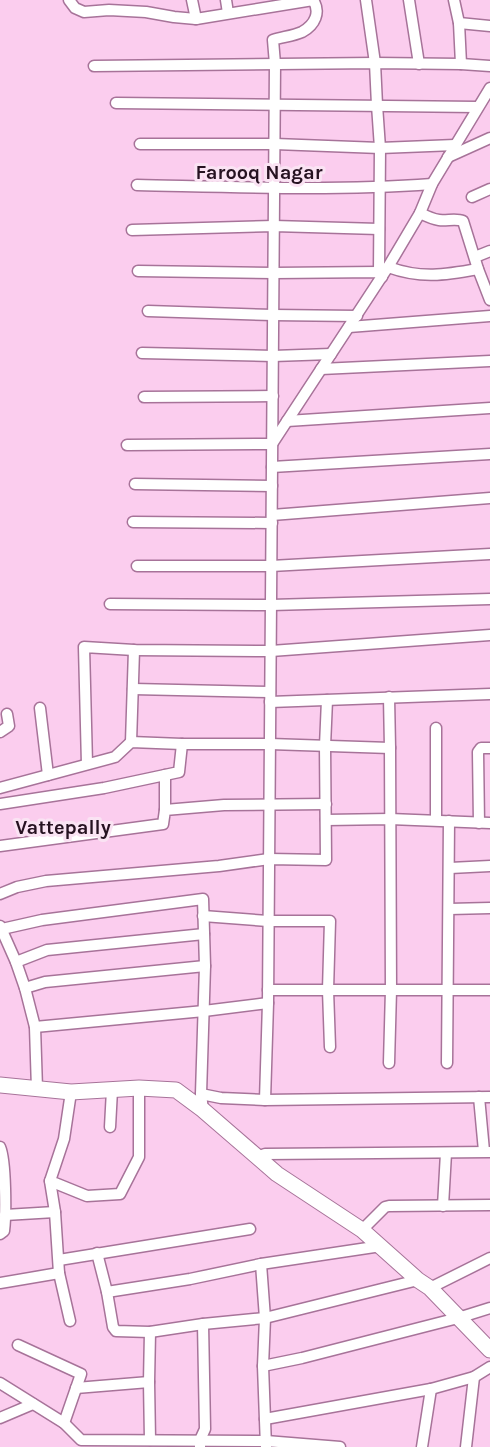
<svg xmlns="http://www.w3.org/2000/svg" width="490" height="1447" font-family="Karla,sans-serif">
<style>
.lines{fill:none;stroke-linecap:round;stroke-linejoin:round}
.street-casing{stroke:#a77399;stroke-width:13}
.secondary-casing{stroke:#a77399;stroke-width:17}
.street{stroke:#fff;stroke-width:10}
.secondary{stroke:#fff;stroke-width:15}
.labels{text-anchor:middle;stroke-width:6;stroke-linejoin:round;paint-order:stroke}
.neighbourhood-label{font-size:20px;font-weight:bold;fill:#261221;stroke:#fae3f3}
</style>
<rect width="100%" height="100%" fill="#fbcdee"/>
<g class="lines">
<g class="street-casing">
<g id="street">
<polyline points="69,0 75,8 84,12 109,10 146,12 174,17 196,19 313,0"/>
<polyline points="192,0 196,19"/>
<polyline points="226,0 228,13"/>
<polyline points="366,0 375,63 377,105 380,148 379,272"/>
<polyline points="409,0 419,64"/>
<polyline points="454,0 459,23 461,64"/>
<polyline points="459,23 490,26"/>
<polyline points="94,66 375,63 461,64 490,66"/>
<polyline points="116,103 477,107"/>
<polyline points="140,144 275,144 380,148 455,145"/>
<polyline points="448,157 490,138"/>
<path d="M137,185c98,2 197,6 295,-1"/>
<polyline points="472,197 490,189"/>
<path d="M420,213c6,3 12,6 19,7 8,1 17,-2 24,1l15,48 12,31"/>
<polyline points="132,230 274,226 379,229"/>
<polyline points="475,257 490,251"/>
<path d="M388,267c33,12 57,8 90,2"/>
<polyline points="138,271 274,273 379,272 382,277"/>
<polyline points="148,311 273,315 357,316"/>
<polyline points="349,327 490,316"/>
<polyline points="142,353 273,356 331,354"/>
<polyline points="321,369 490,361"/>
<polyline points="144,397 273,396"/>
<polyline points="287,421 490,408"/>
<polyline points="127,445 272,444 388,267 420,213 432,184 490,88"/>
<polyline points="272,467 490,454"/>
<polyline points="135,484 272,486"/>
<polyline points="272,515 490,498"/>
<polyline points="133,522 272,523"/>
<polyline points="137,566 271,566 490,554"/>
<polyline points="110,604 271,605 490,599"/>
<polyline points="133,689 270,692"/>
<polyline points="270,702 490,694"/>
<polyline points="40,708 48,775"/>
<polyline points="436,728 436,820"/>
<polyline points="0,732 9,726 7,714"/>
<polyline points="131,742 134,650"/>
<polyline points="87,764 84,647 134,650 271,651 490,635"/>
<polyline points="165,775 165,810"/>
<polyline points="0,788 115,757 131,742 182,744 270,744 390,748"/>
<polyline points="0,804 104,788 179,772 182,744"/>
<polyline points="326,820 390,819 490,823"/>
<polyline points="479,823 478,752 481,748 490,748"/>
<polyline points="0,846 163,824 165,810 224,805 326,804"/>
<polyline points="450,868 490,866"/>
<polyline points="0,894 17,887 46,881 219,866 269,859 326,860 325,746 327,700"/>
<polyline points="449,909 490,908"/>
<polyline points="203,916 268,921 330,921 328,990 330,1047"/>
<polyline points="0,926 16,962 25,988 35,1027 37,1089"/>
<polyline points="2,929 42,920 203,899 205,966 201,1094 203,1110"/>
<polyline points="16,962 47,950 204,934"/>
<polyline points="25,988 45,982 205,966"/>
<polyline points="268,990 490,990"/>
<polyline points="35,1027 204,1011 268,1003"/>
<polyline points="389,1063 391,990 390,748 389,697"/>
<polyline points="447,1063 449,821"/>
<polyline points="71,1092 64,1139 50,1181 87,1196 120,1194 139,1157 139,1088"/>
<polyline points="201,1094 221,1098 265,1100 490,1097"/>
<polyline points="479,1097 484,1151"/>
<path d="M265,1100l3,-97 7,-939 -2,-24c9,-3 20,-4 29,-8 13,-7 19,-20 11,-32"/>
<polyline points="110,1127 112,1090"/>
<path d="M0,1147c6,14 6,68 4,84l-4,3"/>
<polyline points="257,1157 265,1154 490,1152"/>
<polyline points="50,1181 55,1212 59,1273 70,1321"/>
<polyline points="443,1206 446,1153"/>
<polyline points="5,1215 55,1212"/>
<polyline points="362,1230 385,1207 389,1206 490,1205"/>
<polyline points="97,1253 107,1292 113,1327 116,1331 150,1332 203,1324 265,1318 418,1280"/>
<polyline points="59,1260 250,1229"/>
<polyline points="261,1264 265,1318 263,1366 266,1447"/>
<polyline points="0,1283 59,1273"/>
<polyline points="430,1288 490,1258"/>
<polyline points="107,1292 190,1279 261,1264 381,1246"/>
<polyline points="150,1332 149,1382 150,1440"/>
<polyline points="18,1345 81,1374 64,1423"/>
<polyline points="263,1366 302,1358 458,1318 490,1308"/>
<polyline points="0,1383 64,1423 81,1440 266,1441 340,1447"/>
<polyline points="76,1388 149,1382"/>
<polyline points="0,1418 33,1404"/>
<polyline points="265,1419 431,1389 474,1377 490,1367"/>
<polyline points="200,1447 200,1440 205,1429 203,1324"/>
<polyline points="422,1447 431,1389"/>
<polyline points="466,1447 474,1377"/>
</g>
</g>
<g class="secondary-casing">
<polyline id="secondary" points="0,1085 71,1092 139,1088 176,1090 203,1110 277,1174 362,1230 418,1280 430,1288 490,1350"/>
</g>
<use href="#street" class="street"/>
<use href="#secondary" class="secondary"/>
</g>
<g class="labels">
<g class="neighbourhood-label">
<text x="259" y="179">Farooq Nagar</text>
<text x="63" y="834">Vattepally</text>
</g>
</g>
</svg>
